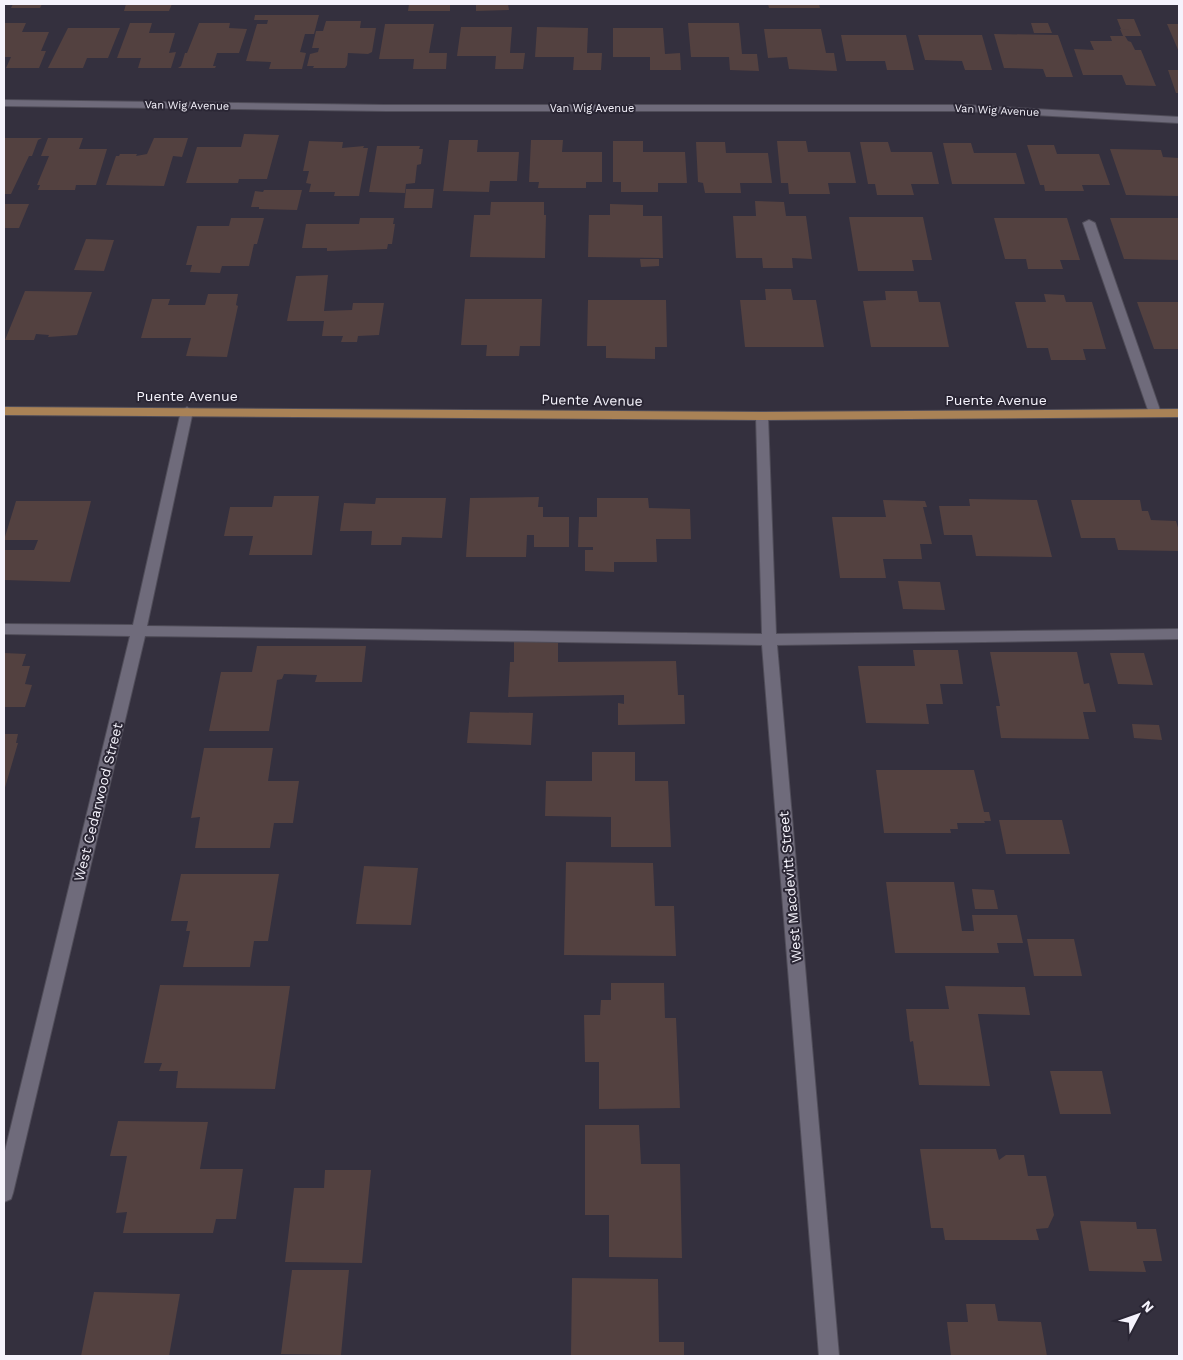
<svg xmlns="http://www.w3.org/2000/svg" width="1183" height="1360" font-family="'Work Sans',sans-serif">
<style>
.building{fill:#534140}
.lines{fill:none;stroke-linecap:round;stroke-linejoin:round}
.minor-casing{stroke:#504d59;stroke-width:2}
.major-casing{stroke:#504d59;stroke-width:2}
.minor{fill:#6f6b7b;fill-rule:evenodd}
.major{fill:#a98256;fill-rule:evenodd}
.labels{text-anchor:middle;stroke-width:4;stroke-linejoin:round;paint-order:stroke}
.far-street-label{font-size:11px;fill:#f5f3fc;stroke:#2a2634}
.street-label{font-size:14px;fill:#f5f3fc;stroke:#2a2634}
</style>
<rect width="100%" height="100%" fill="#34303e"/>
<g class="building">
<polygon points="13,4 42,4 40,8 11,8"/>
<polygon points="126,4 172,4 169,11 124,11"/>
<polygon points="409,4 450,4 450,11 408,11"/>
<polygon points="476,4 508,4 509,10 476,11"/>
<polygon points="768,4 819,4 820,8 769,8"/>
<polygon points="255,15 319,15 314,34 305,34 300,52 306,53 302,69 269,69 271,62 246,61 257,24 267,24 268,20 254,20"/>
<polygon points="1117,19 1134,19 1141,36 1125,36 1128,41 1131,42 1135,50 1141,50 1156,86 1126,85 1122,75 1083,75 1074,49 1094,50 1090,41 1112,41 1110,36 1123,36 1120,29 1136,30 1121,29"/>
<polygon points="326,21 361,21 360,28 376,28 372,52 368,54 348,53 347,65 345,68 313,68 314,66 307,66 310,54 318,52 319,48 312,48 316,31 323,31"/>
<polygon points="4,23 26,23 22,32 49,32 41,51 46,51 39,68 6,68 11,57 4,57"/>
<polygon points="130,23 152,23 149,33 175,33 169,53 176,52 171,68 138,68 141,58 117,58"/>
<polygon points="199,23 230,23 229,28 247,29 239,53 217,53 213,66 216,66 215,68 178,68 181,66 185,53 187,53"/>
<polygon points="688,23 739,23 742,54 757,54 759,71 730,70 729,57 691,57"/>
<polygon points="1031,23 1048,23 1052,33 1034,33"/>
<polygon points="385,24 434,24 429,53 447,53 446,69 413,69 414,59 379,59"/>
<polygon points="1167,24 1179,24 1179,52"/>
<polygon points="461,27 512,27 510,53 525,53 523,69 495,69 496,56 457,56"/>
<polygon points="537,27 588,28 587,53 602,53 601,70 573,70 574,57 535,57"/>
<polygon points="68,28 120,28 108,58 87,58 83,68 48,68"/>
<polygon points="613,28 663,28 665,54 680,53 681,70 650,70 650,57 613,57"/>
<polygon points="764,29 821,29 826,53 834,53 837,71 789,69 787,57 768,58"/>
<polygon points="994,34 1058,35 1073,77 1046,77 1043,69 1004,68"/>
<polygon points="841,35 906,35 914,70 887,70 885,61 846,61"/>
<polygon points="918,35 982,35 992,70 965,70 962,61 925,60"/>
<polygon points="1168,70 1179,70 1179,93 1176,93"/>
<polygon points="244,134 279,135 267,179 239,179 238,183 186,183 197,147 241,147"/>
<polygon points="4,138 42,138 38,140 32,156 29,156 11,194 4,194"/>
<polygon points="48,138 83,138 79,149 107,149 96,185 76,185 75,190 38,190 40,185 37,185 49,156 41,156"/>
<polygon points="154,138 188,138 182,157 173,156 164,186 106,185 116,156 119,156 120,154 137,154 136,156 147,154"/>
<polygon points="449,140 478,140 477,152 519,152 517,181 490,181 489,192 443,191"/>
<polygon points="531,140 563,140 562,152 602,152 602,182 586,182 586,188 538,188 539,182 529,182"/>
<polygon points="309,141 343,142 342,148 364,146 363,148 368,148 359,196 334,196 335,192 309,192 311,184 306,183 309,171 303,171"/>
<polygon points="613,141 643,141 643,152 685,152 687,183 658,183 658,192 621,192 621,182 613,182"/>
<polygon points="777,141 806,141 808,152 850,152 856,183 828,183 830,194 789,194 788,183 781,183"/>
<polygon points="696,142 725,142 726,153 768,153 772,183 740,183 741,193 705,193 703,183 698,182"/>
<polygon points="860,142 888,142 891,152 932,152 939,184 911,184 914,195 877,195 875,184 868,184"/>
<polygon points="943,143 971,143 974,153 1016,153 1025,184 952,184"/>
<polygon points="1027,145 1054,145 1057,154 1099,154 1110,185 1082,185 1084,191 1045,191 1044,185 1040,185"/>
<polygon points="377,146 420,146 419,149 423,149 421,164 417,165 415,183 406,184 405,193 369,192"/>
<polygon points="1110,149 1161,150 1163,157 1179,158 1179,196 1126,195"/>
<polygon points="406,189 434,189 432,208 404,208"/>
<polygon points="264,190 302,190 297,210 259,209 259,207 251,207 255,191 263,192"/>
<polygon points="755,201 784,202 786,216 806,216 812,259 792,258 793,268 763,268 762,258 736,258 733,216 756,216"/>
<polygon points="491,202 544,202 544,215 546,215 545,258 470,257 474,215 490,215"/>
<polygon points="4,204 29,204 19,228 4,228"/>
<polygon points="610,204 643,205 643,216 662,216 663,258 588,257 589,215 610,215"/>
<polygon points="849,217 923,217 932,260 912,260 914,271 858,271"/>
<polygon points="231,218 264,218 257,244 254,244 249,266 222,266 220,273 190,272 192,265 186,265 197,226 229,226"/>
<polygon points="360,218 394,218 393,224 395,224 392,244 388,244 387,249 327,251 327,248 302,248 306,224 359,224"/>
<polygon points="994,218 1067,218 1080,260 1060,260 1063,269 1028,269 1026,259 1005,259"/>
<polygon points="1110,218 1179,218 1179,260 1124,259"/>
<polygon points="86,239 114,240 104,271 74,270"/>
<polygon points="640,259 659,259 659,266 641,267"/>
<polygon points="328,275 324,311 352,310 353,303 384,303 379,335 358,336 357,342 341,342 343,336 322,336 324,321 287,321 296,276"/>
<polygon points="765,289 791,289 793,300 816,300 824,347 745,347 740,300 766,300"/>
<polygon points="25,291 92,292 77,335 48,337 49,335 36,334 34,340 5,340"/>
<polygon points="885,291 917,291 919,302 940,302 949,347 871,347 863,301 886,300"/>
<polygon points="208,294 238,294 236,305 238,306 227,357 186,356 191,338 141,338 152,299 170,299 168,305 205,305"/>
<polygon points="1044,294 1064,295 1066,302 1092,302 1106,349 1083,349 1086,360 1051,360 1048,348 1027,348 1015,302 1046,302"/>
<polygon points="465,299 542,299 540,346 520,346 519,356 486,356 487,345 461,345"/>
<polygon points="588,300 666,300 667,347 655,347 655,359 606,358 606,346 587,346"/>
<polygon points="1137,302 1179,302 1179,349 1154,349"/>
<polygon points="274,496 319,496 312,555 249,555 253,536 224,536 230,507 272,507"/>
<polygon points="539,497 538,507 543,507 543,517 569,517 569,547 534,547 534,535 527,535 526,557 466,557 470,498"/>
<polygon points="376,498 446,498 442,538 402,537 401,545 371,545 372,531 340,531 344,503 375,504"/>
<polygon points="597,498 648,498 649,508 690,509 691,539 656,539 657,562 614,562 614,572 585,571 585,550 593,550 593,547 578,547 579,517 597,517"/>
<polygon points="969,499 1037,500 1052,557 976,556 972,535 944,535 939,506 970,506"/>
<polygon points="883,500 925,501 927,507 923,507 932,544 920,544 922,559 883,559 886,578 840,578 832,517 886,517"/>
<polygon points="1071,500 1140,500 1142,511 1148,511 1151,520 1176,521 1179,531 1179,551 1118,550 1115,538 1081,538"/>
<polygon points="16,501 91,501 70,582 4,580 4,550 34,550 38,540 4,540"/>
<polygon points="898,581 940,582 945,610 903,609"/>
<polygon points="514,641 558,641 558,662 676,661 678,695 684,695 685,724 618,725 618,703 624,704 624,695 508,697 510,662 514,662"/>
<polygon points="257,646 366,646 362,682 315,682 317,675 284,674 282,679 277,680 269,731 209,731 221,672 252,672"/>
<polygon points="913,650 958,650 963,684 940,684 943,704 926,704 929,724 866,723 858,666 915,666"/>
<polygon points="990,652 1077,652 1084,684 1089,683 1096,712 1083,712 1089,739 1001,738 996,706 1000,706"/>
<polygon points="4,653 26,654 22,666 30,666 25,684 32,685 25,707 4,707"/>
<polygon points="1110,653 1144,653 1153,685 1118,684"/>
<polygon points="470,712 533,713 531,745 467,743"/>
<polygon points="1132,724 1159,725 1162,740 1134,738"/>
<polygon points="4,734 18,734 16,743 18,743 4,791"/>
<polygon points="204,748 273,748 268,781 299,781 293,823 274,823 270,848 195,848 200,817 191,818"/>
<polygon points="592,752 635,752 635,781 668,781 671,847 611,847 611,817 545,816 546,781 592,781"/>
<polygon points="876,770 974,770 984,812 989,812 991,821 984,821 985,823 957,823 958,829 950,829 951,833 884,833"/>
<polygon points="999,820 1062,820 1070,854 1006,854"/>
<polygon points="566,862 653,863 655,906 674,906 676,956 564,955"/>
<polygon points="364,866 418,868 411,925 356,924"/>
<polygon points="181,874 279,874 268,941 254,941 250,967 183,967 190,931 186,931 188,921 171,921"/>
<polygon points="886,882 954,882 962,931 974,931 972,915 1017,915 1023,943 997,943 999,953 895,953"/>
<polygon points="972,889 994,890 998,909 975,909"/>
<polygon points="1027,939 1074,939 1082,976 1034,976"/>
<polygon points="611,983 664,983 665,1018 676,1018 680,1108 599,1109 599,1062 585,1062 584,1015 600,1015 601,1000 611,1000"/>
<polygon points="160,985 290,986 275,1089 176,1088 178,1071 159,1071 162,1063 144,1063"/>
<polygon points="945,986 1025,987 1030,1015 978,1014 990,1086 919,1085 913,1041 910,1042 906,1009 949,1009"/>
<polygon points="1050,1071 1102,1071 1111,1114 1060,1114"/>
<polygon points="118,1121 208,1122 200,1169 243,1169 236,1219 216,1219 213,1233 123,1233 127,1212 116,1213 127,1156 110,1156"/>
<polygon points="585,1125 639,1125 641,1164 680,1164 682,1258 609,1257 609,1215 585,1215"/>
<polygon points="920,1149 996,1149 999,1160 1006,1155 1024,1155 1028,1176 1046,1176 1054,1215 1048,1228 1036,1229 1039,1240 945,1240 943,1228 931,1228"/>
<polygon points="325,1170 371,1170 362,1263 285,1262 294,1188 324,1188"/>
<polygon points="1080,1221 1136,1222 1137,1229 1156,1229 1162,1261 1143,1261 1146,1272 1089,1271"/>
<polygon points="292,1270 349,1270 341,1355 281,1354"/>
<polygon points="572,1278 658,1279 659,1342 684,1342 684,1356 571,1356"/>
<polygon points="94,1292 180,1294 169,1356 81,1356"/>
<polygon points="966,1304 995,1304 998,1321 1041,1322 1047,1356 951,1356 947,1322 968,1322"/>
</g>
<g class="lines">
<g class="minor-casing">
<g id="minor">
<polygon points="4,100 385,105 964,105 1179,117 1179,123 964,111 385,111 4,106"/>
<polygon points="1089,220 1095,223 1161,413 1160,416 1155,417 1149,413 1083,223"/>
<polygon points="187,407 193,411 147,626 762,634 756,416 762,412 768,416 776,634 1179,629 1179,639 777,645 839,1356 819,1356 762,645 145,636 13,1193 11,1199 4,1202 4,1155 130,636 4,634 4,624 133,625 181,411"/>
</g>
</g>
<g class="major-casing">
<polygon id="major" points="4,407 762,412 1179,409 1179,417 762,420 4,415"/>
</g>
<use href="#minor" class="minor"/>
<use href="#major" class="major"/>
</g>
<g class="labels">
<g class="far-street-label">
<text transform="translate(187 105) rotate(1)" y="4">Van Wig Avenue</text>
<text x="592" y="112">Van Wig Avenue</text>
<text transform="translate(997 110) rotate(3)" y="4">Van Wig Avenue</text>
</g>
<g class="street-label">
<text x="187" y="401">Puente Avenue</text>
<text transform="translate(592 400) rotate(1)" y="5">Puente Avenue</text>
<text x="996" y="405">Puente Avenue</text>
<text transform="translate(98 802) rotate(-76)" y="5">West Cedarwood Street</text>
<text transform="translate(790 887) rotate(-95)" y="5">West Macdevitt Street</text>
</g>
</g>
<rect width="1183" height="1360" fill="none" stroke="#f5f3fc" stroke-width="10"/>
<g transform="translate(1138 1315) rotate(49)" stroke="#2a2634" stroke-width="4" paint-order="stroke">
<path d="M0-4L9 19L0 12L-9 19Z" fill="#f5f3fc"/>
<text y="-8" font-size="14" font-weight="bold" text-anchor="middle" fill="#f5f3fc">N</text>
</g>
</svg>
